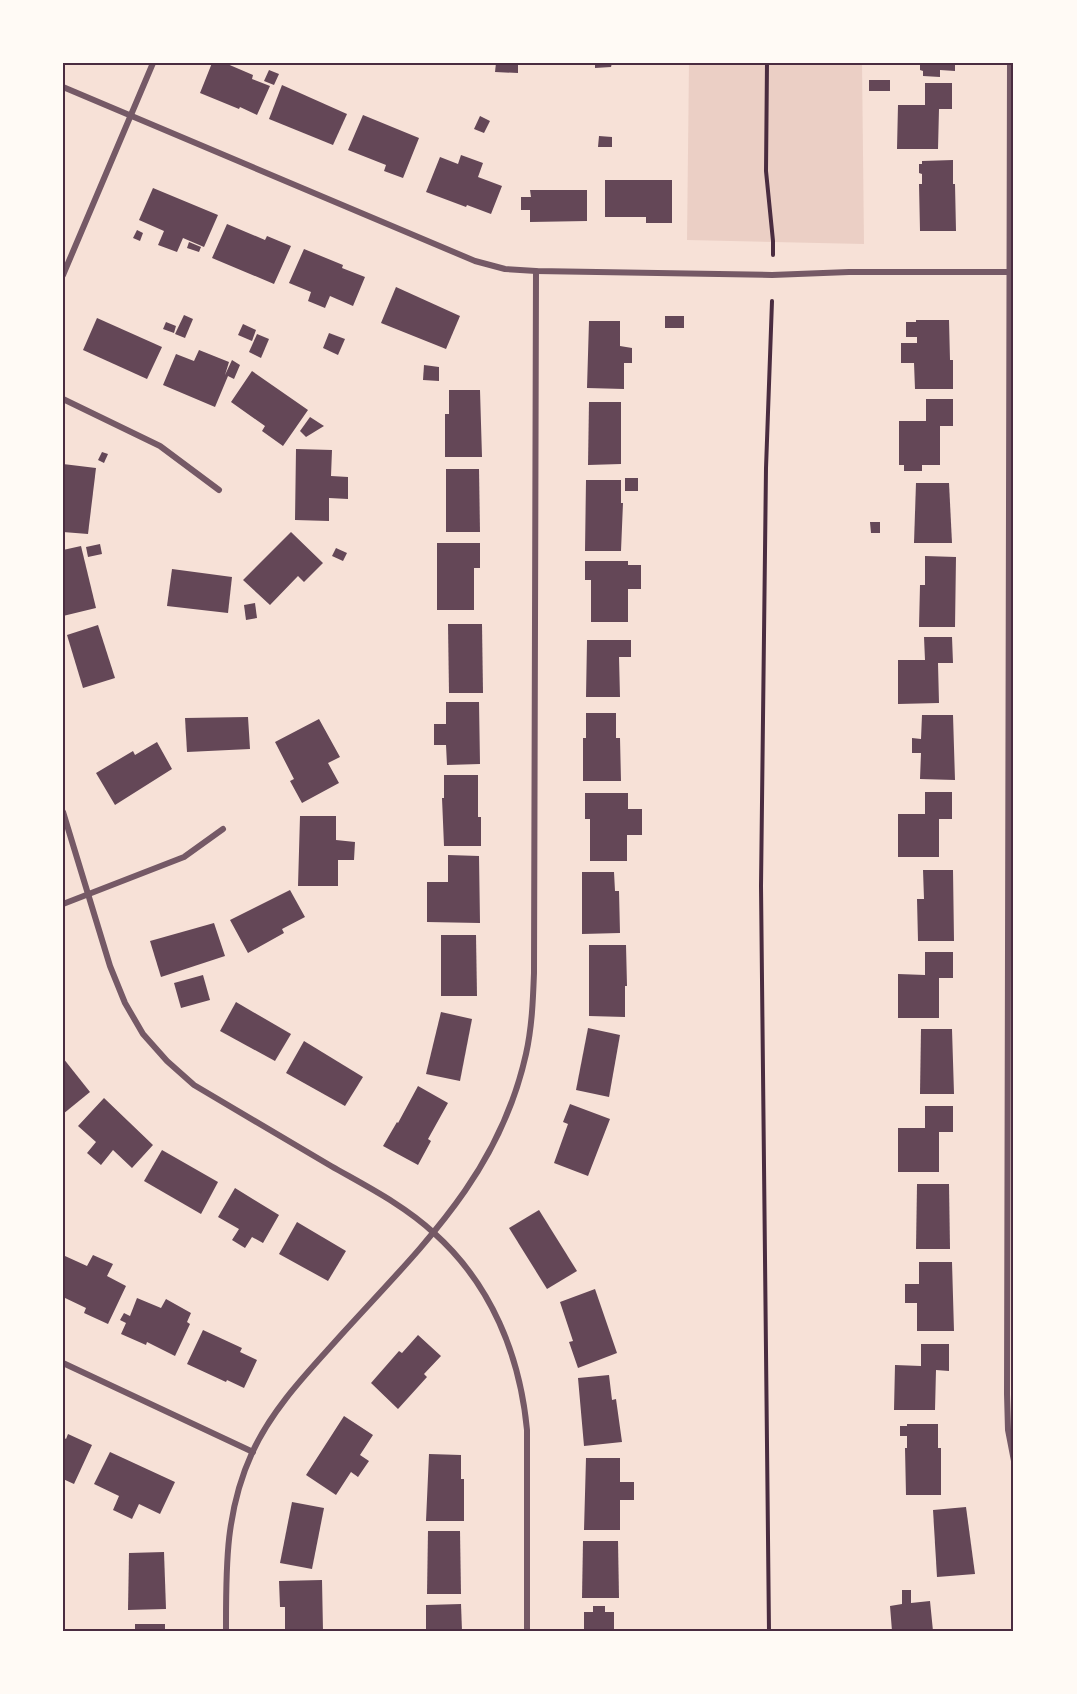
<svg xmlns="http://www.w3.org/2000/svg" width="1077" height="1694" font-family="'Exo 2',sans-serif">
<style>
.green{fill:#ebcfc5}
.building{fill:#644757}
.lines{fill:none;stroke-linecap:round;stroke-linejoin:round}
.path{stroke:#4a2c40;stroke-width:4}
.minor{stroke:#755966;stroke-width:6}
.neatline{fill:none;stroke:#4a2c40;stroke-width:2}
</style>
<rect width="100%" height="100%" fill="#f7e1d7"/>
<polygon class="green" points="689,63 862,63 864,244 687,240"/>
<g class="building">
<polygon points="212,63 225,63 253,75 252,79 270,86 257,115 240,107 239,109 200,93"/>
<polygon points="496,63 518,63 518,73 495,72"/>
<polygon points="595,63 612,63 611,67 595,68"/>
<polygon points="920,63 955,63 955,71 940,70 940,77 923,76 923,71 920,70"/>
<polygon points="269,70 279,74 274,85 264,81"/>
<rect x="869" y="80" width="21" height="11"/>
<polygon points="925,83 952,83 952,109 939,109 938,149 897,149 898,105 925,105"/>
<polygon points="282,85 347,114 333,145 269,119"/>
<polygon points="363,115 419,138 403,178 384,171 386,165 348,150"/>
<polygon points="480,116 490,121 484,133 474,129"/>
<polygon points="599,136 612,137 612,147 598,147"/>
<polygon points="461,155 483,163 478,177 502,186 491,214 467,205 466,207 426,192 440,157 458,164"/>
<polygon points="953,160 953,184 955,184 956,231 920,231 919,184 922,184 922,174 919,173 919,164 922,164 922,161"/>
<polygon points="605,180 672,180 672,223 646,223 646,217 605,217"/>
<polygon points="153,188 218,215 204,247 183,238 177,252 158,245 164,231 139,220"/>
<polygon points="530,190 587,190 587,221 530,222 530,210 521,210 521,197 531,197"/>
<polygon points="227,224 265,240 267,236 291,246 274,284 212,258"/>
<polygon points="137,230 143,233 140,241 133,238"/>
<polygon points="189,242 201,247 199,252 187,248"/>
<polygon points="304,249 343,265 342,268 365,277 353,306 330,296 325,308 308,301 311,292 289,283"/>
<polygon points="396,287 460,316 446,349 381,323"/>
<polygon points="184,315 193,319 185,338 175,334"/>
<rect x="665" y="316" width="19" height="12"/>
<polygon points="97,318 162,347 147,379 83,350"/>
<polygon points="916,320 949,320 950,360 953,360 953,389 915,389 914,363 901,363 901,343 917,343 917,337 906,337 906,322 916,322"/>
<polygon points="589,321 620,321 620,346 632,348 632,363 624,363 624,389 587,388"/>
<polygon points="166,322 176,326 174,333 163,329"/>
<polygon points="243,324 256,330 252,341 238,335"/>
<polygon points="329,333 345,339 338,355 323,348"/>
<polygon points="257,334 269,339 261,358 249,352"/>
<polygon points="199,350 229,362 225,375 232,360 240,365 234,379 228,376 215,407 163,385 176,354 194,361"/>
<polygon points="424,365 439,367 439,381 423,380"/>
<polygon points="252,371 308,410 283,446 262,431 265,426 231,402"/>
<polygon points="449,390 480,390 482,457 445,457 445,414 449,414"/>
<polygon points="926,399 953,399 953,426 940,426 940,465 922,465 922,471 904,471 904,465 899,465 899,421 926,421"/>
<polygon points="589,402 621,402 621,464 588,465"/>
<polygon points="310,417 324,426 306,437 300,431"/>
<polygon points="296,449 332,450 331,476 348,477 348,499 329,498 329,521 295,520"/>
<polygon points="102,452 108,454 104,463 98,460"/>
<polygon points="63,464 96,468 88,534 63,532"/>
<polygon points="446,469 479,469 480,532 446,532"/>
<rect x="625" y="478" width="13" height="13"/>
<polygon points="586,480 621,480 621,503 623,503 621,551 585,551"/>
<polygon points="916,483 949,483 952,543 914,543"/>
<polygon points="870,522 880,522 880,533 871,533"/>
<polygon points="291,532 323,563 304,582 298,576 270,605 243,580"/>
<polygon points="437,543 480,543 480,568 474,568 474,610 437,610"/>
<polygon points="100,544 102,554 88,557 86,547"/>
<polygon points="81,546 96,608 63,616 63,550"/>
<polygon points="336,548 347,553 343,561 332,556"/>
<polygon points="925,556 956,557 955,627 919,627 920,585 925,585"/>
<polygon points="585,561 628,561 628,565 641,565 641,589 628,589 628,622 591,622 591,580 585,580"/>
<polygon points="172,569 232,577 228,613 167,606"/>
<polygon points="255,603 257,618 246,620 244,605"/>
<polygon points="448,624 482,624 483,693 449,693"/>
<polygon points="98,625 115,678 83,688 67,635"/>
<polygon points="924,637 952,637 953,663 938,663 939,703 898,704 898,660 925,660"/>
<polygon points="587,640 631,640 631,657 619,657 620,697 586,697"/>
<polygon points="446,702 479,702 480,764 447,765 446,745 434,745 434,724 446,724"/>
<polygon points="586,713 616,713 616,738 620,738 621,781 583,781 583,738 586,738"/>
<polygon points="922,715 953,715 955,780 920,779 921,753 912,753 912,738 921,739"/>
<polygon points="248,717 250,749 187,752 185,718"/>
<polygon points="319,719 340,757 328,763 339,783 302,803 290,781 294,779 275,742"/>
<polygon points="157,742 172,769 115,805 96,773 133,751 135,755"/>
<polygon points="444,775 478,775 478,817 481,817 481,846 444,846 442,798 444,798"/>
<polygon points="925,792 952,792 952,819 939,819 939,857 898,857 898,814 925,814"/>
<polygon points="585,793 628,793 628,809 642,809 642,835 627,835 627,861 590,861 590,819 585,819"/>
<polygon points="300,816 336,816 336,840 355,842 354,860 338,860 338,886 298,886"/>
<polygon points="448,855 479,856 480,923 427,922 427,882 448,882"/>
<polygon points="923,870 953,870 954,941 918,941 917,899 924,899"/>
<polygon points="582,872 614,872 615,891 619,891 620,933 582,934"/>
<polygon points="290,890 305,917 282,929 284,933 248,953 230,920"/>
<polygon points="214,923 225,956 161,977 150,941"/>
<polygon points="441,935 476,935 477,996 441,996"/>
<polygon points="589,945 626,945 627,986 625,986 625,1017 589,1016"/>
<polygon points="925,952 953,952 953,978 939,978 939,1018 898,1018 898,974 925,975"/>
<polygon points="203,975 210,1000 181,1008 174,983"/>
<polygon points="236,1002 291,1034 275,1061 220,1031"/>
<polygon points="441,1012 472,1019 460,1081 426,1074"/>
<polygon points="588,1028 620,1035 609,1097 576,1090"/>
<polygon points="921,1029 952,1029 954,1094 920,1094"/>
<polygon points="304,1041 363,1077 345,1106 286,1073"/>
<polygon points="63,1058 90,1092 63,1114"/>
<polygon points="418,1086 448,1103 428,1139 431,1141 418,1165 383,1146 397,1122 398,1123"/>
<polygon points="104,1098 153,1145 132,1168 113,1150 101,1165 87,1153 96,1142 78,1126"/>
<polygon points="570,1104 610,1119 588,1176 554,1163 568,1124 563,1122"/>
<polygon points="925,1106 953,1106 953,1132 939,1132 939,1172 898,1172 898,1128 925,1128"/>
<polygon points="162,1150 218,1182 201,1214 144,1181"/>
<polygon points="917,1184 949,1184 950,1249 916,1249"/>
<polygon points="235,1188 279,1215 263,1243 252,1237 245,1248 232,1240 239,1229 218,1217"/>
<polygon points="539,1210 577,1271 547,1289 509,1228"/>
<polygon points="297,1222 346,1251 328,1281 279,1254"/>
<polygon points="93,1255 113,1264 107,1276 126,1286 108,1324 84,1313 86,1308 63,1297 63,1260 65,1256 87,1266"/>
<polygon points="919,1262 952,1262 954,1331 917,1331 917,1303 905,1303 905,1284 919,1284"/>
<polygon points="595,1289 617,1353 578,1368 569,1342 573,1341 560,1302"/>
<polygon points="137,1298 161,1308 166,1299 191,1313 187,1322 190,1324 175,1356 147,1342 146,1345 121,1334 126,1323 120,1320 124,1313 130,1316"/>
<polygon points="203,1330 242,1348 240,1352 257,1360 244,1388 227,1380 226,1382 187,1364"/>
<polygon points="418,1335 441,1356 424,1374 427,1377 398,1409 371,1383 399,1351 402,1353"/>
<polygon points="921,1344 949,1344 949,1371 936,1370 935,1410 894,1410 895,1365 921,1366"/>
<polygon points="609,1375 612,1400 616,1399 622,1442 584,1446 578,1378"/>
<polygon points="344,1416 373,1435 360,1455 369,1461 358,1477 351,1472 336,1495 306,1475"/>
<polygon points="907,1424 938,1424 938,1448 941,1448 941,1495 906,1495 905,1448 907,1448 907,1436 900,1436 900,1426 907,1426"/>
<polygon points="68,1434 92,1445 74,1484 63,1479 63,1437 66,1439"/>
<polygon points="110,1452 175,1482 160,1514 139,1504 132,1519 113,1510 119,1496 94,1484"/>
<polygon points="429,1454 461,1455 461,1479 464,1479 464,1521 426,1521"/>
<polygon points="586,1458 620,1458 620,1482 634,1482 634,1500 620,1500 620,1530 584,1530"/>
<polygon points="292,1502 324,1508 312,1569 280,1563"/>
<polygon points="966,1507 975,1574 937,1577 933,1510"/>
<polygon points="428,1531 460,1531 461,1594 427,1594"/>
<polygon points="583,1541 618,1541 619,1598 582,1598"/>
<polygon points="164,1552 166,1609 128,1610 129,1553"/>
<polygon points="322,1580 323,1631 285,1631 285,1607 280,1607 279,1581"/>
<polygon points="902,1590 911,1590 911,1603 930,1601 933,1631 892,1631 890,1606 902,1604"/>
<polygon points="461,1604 462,1631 426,1631 426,1605"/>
<polygon points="593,1606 605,1606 605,1612 614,1612 614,1631 584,1631 584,1612 593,1612"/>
<rect x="135" y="1624" width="30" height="7"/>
</g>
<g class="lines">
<g class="path">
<polyline points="767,63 766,171 773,241 773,255"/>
<polyline points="769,1631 761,886 766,468 772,301"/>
</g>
<g class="minor">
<polyline points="1010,63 1007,1394 1008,1430 1014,1461"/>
<polyline points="63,87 475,261 505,269 536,271 772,275 849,272 1014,272"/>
<polyline points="63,275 153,63"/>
<polyline points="63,399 160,446 219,490"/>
<path d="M63,812l47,154 15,37 18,31 24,27 27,24c45,27 91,54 137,81 35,20 73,39 103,67 57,51 86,122 93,197v201"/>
<polyline points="63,904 184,857 223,829"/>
<polyline points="63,1363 253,1452"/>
<path d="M226,1631c0,-63 -1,-119 26,-178 21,-46 57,-82 90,-119 80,-88 157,-159 184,-280 6,-27 7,-54 8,-81l2,-702"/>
</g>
</g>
<rect width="1077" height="1694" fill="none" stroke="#fffaf5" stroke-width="129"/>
<rect x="64" y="64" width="948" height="1566" class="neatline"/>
</svg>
